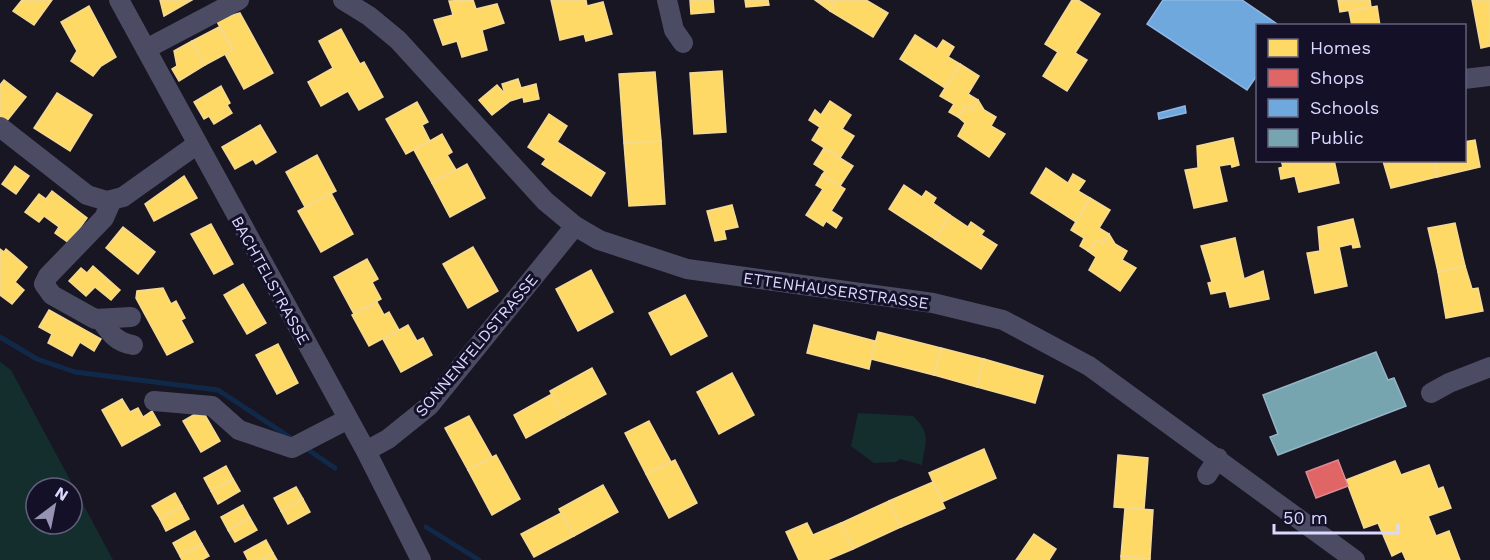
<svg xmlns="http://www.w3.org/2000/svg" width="1490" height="560" font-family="'Work Sans',sans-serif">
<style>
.green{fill:#142e2d;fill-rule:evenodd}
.homes{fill:#ffd966;stroke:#f4d994;stroke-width:1.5}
.shops{fill:#e06666;stroke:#de8894;stroke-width:1.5}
.schools{fill:#6fa8dc;stroke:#8fb6e6;stroke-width:1.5}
.public{fill:#76a5af;stroke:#94b4c7;stroke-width:1.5}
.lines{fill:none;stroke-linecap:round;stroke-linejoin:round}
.stream{stroke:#102949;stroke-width:5}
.minor{stroke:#4b4c63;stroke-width:20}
.labels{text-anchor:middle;stroke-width:6;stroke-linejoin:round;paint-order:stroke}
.street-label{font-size:16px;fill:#dad8ff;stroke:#131028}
</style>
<rect width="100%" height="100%" fill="#171622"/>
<g class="green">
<path d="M0,362l11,8 102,190h-113zM36,488h36v36h-36z"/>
<path d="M858,413l55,3c19,18 12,27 9,49l-22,-6 -4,3 -22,1 -23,-17z"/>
</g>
<g class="homes">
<polygon points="22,0 52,0 34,25 13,11"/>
<polygon points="160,0 192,0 164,16"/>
<polygon points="473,0 476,9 497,4 504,23 482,30 487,50 462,57 457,41 443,45 434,20 453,15 449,1"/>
<polygon points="551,0 586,0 587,6 603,2 612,34 586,41 584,34 560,40"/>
<polygon points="690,0 713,0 714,12 691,14"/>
<polygon points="745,0 768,0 769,5 746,7"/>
<polygon points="815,0 836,0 830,11"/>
<polygon points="836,0 866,0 888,13 873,37 830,11"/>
<polygon points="1072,0 1078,0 1100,14 1075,53 1087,60 1067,91 1043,76 1058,52 1045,44"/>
<polygon points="1338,0 1370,0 1371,7 1340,12"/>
<polygon points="1472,0 1490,0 1490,46 1481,48"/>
<polygon points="89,6 116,57 101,66 93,76 71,61 77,51 61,22"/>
<polygon points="1377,6 1380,26 1352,26 1349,11"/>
<polygon points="240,13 273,73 244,89 225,54 233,50 216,20"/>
<polygon points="219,27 233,50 205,65 192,41"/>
<polygon points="341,29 360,64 364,62 383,97 359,110 348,91 321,106 308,82 333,68 319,41"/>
<polygon points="915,35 937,49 943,40 954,47 948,57 960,64 945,88 900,59"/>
<polygon points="192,41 205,65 179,81 172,69 177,66 174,51"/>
<polygon points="960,64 979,76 968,94 978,100 972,110 966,106 958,117 949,112 954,104 940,96"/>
<polygon points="722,71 726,132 694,134 690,73"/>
<polygon points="655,72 661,141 624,143 619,74"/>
<polygon points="518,79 521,88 536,84 539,99 524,102 523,97 510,101 492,115 479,100 497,85 505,94 502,84"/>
<polygon points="4,80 26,97 6,122 0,117 0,85"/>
<polygon points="221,86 230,103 227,105 232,113 214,124 209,116 204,119 194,102"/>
<polygon points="57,93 92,115 70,151 34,128"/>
<polygon points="978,100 984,110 996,117 991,126 1005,134 989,157 958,136 965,123 958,117 966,106 972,110"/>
<polygon points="830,101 851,115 842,129 854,136 840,158 812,140 820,127 809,120 815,110 821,115"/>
<polygon points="417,102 428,122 422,125 430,141 406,154 386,119"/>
<polygon points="549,114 567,126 557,142 605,173 591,196 542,164 546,159 528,147"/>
<polygon points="260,125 276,152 256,164 253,159 235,169 222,147"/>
<polygon points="442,134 452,152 447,155 456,170 432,183 414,150"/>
<polygon points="1233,138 1239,165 1232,167 1231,164 1219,166 1227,201 1194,208 1185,170 1198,168 1197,146"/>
<polygon points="1475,140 1480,167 1437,177 1434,160 1464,160 1464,142"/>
<polygon points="661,141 665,204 629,206 624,143"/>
<polygon points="824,148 853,166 840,186 822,175 825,171 814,164"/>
<polygon points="317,155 336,191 305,207 286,172"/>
<polygon points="1281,160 1334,160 1339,183 1299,192 1295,176 1281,179 1279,168 1283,167"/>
<polygon points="1434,160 1437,177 1391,188 1383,161"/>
<polygon points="467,164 485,198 450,217 432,183"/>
<polygon points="15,166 29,176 16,194 2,184"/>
<polygon points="1046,168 1068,183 1073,174 1085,181 1078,191 1090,198 1076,222 1031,193"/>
<polygon points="822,175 845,189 831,211 842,218 836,228 826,221 823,226 806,215 823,189 816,185"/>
<polygon points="184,176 197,198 154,221 145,204"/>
<polygon points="904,185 922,197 926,191 936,198 933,203 950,215 935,239 889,209"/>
<polygon points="52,191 87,218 69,243 55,233 59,227 44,216 39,222 25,212 39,194 46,199"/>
<polygon points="331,193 353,234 321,252 298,211"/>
<polygon points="1090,198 1110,210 1099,228 1109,234 1103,244 1097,240 1088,251 1080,246 1084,238 1071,230"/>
<polygon points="732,205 738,227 724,230 726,239 715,241 707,211"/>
<polygon points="950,215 968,227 971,222 984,231 981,235 997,245 981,269 935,239"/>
<polygon points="1353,219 1360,247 1353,248 1352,244 1339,247 1347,286 1315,293 1307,253 1320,251 1318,227"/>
<polygon points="1455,223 1465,266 1438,272 1428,228"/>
<polygon points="211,224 233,264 214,274 191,234"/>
<polygon points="123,227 155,252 138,274 106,248"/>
<polygon points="1109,234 1115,244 1127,251 1122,260 1136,268 1120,291 1089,270 1096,257 1088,251 1097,240 1103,244"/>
<polygon points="1235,238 1244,279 1263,271 1269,299 1230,307 1226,291 1211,294 1208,283 1212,282 1201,246"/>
<polygon points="473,247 498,291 468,308 443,264"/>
<polygon points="0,249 4,252 6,249 27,267 15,282 24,290 12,304 0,295"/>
<polygon points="367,259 378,279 372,282 381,299 354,314 334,277"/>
<polygon points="93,266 120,290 111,300 95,287 86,296 69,281 81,268 87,273"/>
<polygon points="1465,266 1472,289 1478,288 1483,311 1446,318 1438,272"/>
<polygon points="591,270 613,312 578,331 556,289"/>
<polygon points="243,284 266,323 247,334 224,295"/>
<polygon points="163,288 171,304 176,301 185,318 181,320 193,342 167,355 136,298 137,291"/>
<polygon points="685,295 707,336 671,355 649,313"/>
<polygon points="377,302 384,315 389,312 399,330 369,346 352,315"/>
<polygon points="49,310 101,339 94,351 80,342 72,356 48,343 52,334 39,327"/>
<polygon points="408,325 417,341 423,338 432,355 401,372 383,339"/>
<polygon points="814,325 875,341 869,369 807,353"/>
<polygon points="878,332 941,348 934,375 871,359"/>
<polygon points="278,344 298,383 277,394 256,355"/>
<polygon points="941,348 984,359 977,387 934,375"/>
<polygon points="984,359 1043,376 1035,403 977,387"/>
<polygon points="592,368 606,394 564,417 550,391"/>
<polygon points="732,373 754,415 719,434 697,392"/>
<polygon points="552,394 564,417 526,438 514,415"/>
<polygon points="122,399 130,412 138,408 143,417 152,411 160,425 122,446 102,410"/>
<polygon points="202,410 220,441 201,452 183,421"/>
<polygon points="469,416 492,457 468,470 445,428"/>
<polygon points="649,421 671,462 646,474 625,433"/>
<polygon points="984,449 996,478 942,502 929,473"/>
<polygon points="496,455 520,499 492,515 468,470"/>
<polygon points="1118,455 1148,458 1144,509 1114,507"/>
<polygon points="675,460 697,503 669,518 646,474"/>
<polygon points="1395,461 1401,475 1429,465 1438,489 1443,487 1451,508 1428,516 1436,536 1449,531 1460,560 1406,560 1402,551 1392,556 1378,523 1364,528 1346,480"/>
<polygon points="226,466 233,479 211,491 204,478"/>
<polygon points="233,479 240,491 218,504 211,491"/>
<polygon points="933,482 945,508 901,527 889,501"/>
<polygon points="603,485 618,512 574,536 559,509"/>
<polygon points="296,487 303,499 281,511 274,498"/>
<polygon points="175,493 182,506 160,519 152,506"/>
<polygon points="303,499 310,512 288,524 281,511"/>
<polygon points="889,501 901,527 853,549 841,523"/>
<polygon points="243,505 250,518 228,530 221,517"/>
<polygon points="182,506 189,519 166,531 160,519"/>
<polygon points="1125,508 1153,510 1150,558 1121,556"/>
<polygon points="561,513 574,536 534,557 521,534"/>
<polygon points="250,518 257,530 235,542 228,530"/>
<polygon points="807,523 813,535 841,523 853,549 827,560 799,560 786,532"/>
<polygon points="195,531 202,544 180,556 173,543"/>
<polygon points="1034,534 1056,549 1049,560 1016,560"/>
<polygon points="266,540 273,553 261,560 248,560 244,552"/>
<polygon points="202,544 209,556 202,560 182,560 180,556"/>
<polygon points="273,553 277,560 261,560"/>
<polygon points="1121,556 1150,558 1150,560 1121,560"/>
</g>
<polygon class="shops" points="1338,460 1348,486 1316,498 1306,472"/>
<g class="schools">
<polygon points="1163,0 1242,0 1280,26 1258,26 1258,74 1247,90 1147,24"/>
<polygon points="1185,106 1186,113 1159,119 1158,113"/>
</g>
<polygon class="public" points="1376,352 1388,380 1394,378 1406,406 1278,455 1270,437 1278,434 1263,395"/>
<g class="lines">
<g class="stream">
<polyline points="0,337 37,359 75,372 218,390 294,440"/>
<polyline points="304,447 335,468"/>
<polyline points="426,527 479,560"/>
</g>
<g class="minor">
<polyline points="119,0 366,451 421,560"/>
<polyline points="343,0 369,16 398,40 545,201 575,226 599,240 687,269 933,303 1003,320 1089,366 1355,560"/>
<polyline points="667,0 674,30 683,43"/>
<polyline points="146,49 239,0"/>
<polyline points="1464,79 1490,76"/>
<polyline points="0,127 87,195 107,201 123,197 196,145"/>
<polyline points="111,202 104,218 48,276 44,284 52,295 95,319 131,317"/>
<path d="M101,320c9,13 15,22 32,25"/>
<polyline points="1431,393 1449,383 1490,367"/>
<polyline points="154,401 212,406 239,430 292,448 348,419"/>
<polyline points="366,451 388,439 429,406 575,226"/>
<polyline points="1207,475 1218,458"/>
</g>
</g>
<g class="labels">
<g class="street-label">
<text transform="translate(271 280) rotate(61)" y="6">BACHTELSTRASSE</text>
<text transform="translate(836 290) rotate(8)" y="6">ETTENHAUSERSTRASSE</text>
<text transform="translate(476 345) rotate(-50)" y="6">SONNENFELDSTRASSE</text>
</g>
</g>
<rect x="1256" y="24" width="210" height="138" fill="#131028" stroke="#63607e" stroke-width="1.5"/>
<rect x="1268" y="39" width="30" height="18" fill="#ffd966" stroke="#63607e" stroke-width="1.5"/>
<text x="1310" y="54" font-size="18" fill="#dad8ff">Homes</text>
<rect x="1268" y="69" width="30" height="18" fill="#e06666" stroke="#63607e" stroke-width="1.5"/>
<text x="1310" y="84" font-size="18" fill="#dad8ff">Shops</text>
<rect x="1268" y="99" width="30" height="18" fill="#6fa8dc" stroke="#63607e" stroke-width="1.5"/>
<text x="1310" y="114" font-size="18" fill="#dad8ff">Schools</text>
<rect x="1268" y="129" width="30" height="18" fill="#76a5af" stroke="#63607e" stroke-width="1.5"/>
<text x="1310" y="144" font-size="18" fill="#dad8ff">Public</text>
<g transform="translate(54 506) rotate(32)"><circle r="28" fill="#131028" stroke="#63607e" stroke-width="1.5"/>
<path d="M0-4.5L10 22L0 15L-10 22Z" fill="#9694b2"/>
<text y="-9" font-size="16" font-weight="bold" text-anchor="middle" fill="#dad8ff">N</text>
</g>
<path d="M1274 524v9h124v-9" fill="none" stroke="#dad8ff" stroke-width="3"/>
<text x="1283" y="524" font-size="18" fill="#dad8ff" stroke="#131028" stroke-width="4.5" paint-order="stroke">50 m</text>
</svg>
